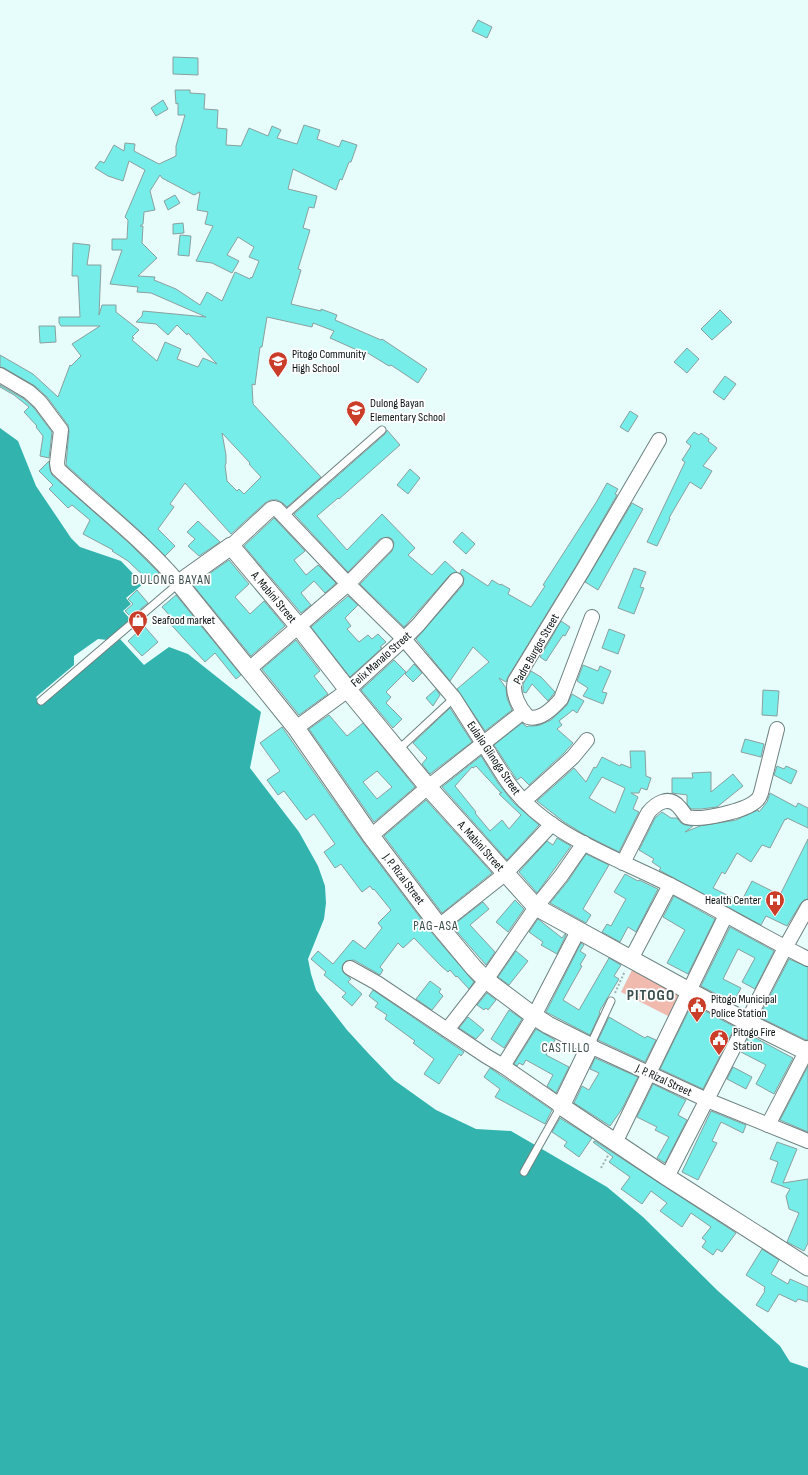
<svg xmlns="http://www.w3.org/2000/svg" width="808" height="1475" font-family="'Sofia Sans Condensed',sans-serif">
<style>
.green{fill:#f0baaf}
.water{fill:#32b3ae}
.building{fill:#76ede8;stroke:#8aa09e;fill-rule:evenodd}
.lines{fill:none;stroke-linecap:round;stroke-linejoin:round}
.service-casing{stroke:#6d8280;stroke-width:9}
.minor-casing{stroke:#6d8280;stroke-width:16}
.tertiary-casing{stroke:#6d8280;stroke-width:19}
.path{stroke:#a1b3b2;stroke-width:2;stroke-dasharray:2 2;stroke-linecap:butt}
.service{stroke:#fff;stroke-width:7}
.minor{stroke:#fff;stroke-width:14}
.tertiary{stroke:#fff;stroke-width:17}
.labels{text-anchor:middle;stroke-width:3.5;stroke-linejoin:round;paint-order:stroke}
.poi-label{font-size:12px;fill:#081010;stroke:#fff;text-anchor:start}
.street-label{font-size:12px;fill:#081010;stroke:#fff}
.neighbourhood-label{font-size:13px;letter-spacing:1px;fill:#3b4e4d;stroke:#fff}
.district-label{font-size:16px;font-weight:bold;letter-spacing:1px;fill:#3b4e4d;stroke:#fff}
</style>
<rect width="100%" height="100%" fill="#e6fdfc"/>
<polygon class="green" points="632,970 681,994 670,1017 621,992"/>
<polygon class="water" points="0,428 18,441 36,486 71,538 80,547 121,561 143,584 126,598 131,604 123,611 131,620 108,640 98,639 74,656 74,665 36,697 40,705 120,639 144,665 169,647 188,654 261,712 250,768 299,832 318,866 325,886 326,903 324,919 308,959 311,974 316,990 347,1030 368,1053 394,1080 436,1110 476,1129 511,1131 607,1187 643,1217 718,1291 780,1346 790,1362 808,1368 808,1475 0,1475"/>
<g class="building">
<polygon points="478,20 492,27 487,38 472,31"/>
<polygon points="173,57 198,58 198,75 173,74"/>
<path d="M175,90h15v3l15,1 -1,15 14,1 -1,18 10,1 -1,16 15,1 8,-18 19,8 4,-10 9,4 -4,8 20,6 7,-19 16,5 -3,9 22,8 3,-7 15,5 -6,17h-2l-7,18 -2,-1 -4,11 -43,-21 -5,20 29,7 -3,12 -5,-1 -6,21 7,2 -12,39 3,1 -10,34 30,7v-2l16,6 -2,5 46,20 1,-1 45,30 -9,14 -27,-18 -2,1 -23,-14v2l-36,-16 4,-7 -21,-8 -1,4 -45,-10 -5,30h-2l-5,38 -3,-1 1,20 68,73 -34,30 -4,-4 -6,-3h-6l-6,3 -34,31 -46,-51 -15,21 4,3 -16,22 17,17 -10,10 -24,-24 -75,-67 3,-34 -1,-6 -21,-28 -12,-11 -31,-18 -4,-1v-12l33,19 25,23 12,-32 1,1 10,-10 -9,-12 28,-18h-39l-2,-3v-6h21l-2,-41h-6l1,-33 17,2 -3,20h14l-2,50 3,-10h14v7l23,18 -7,7 2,1 -2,2 25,21 8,-19 16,7 -4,10 21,8 5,-9 14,6 -29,-31 -1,2 -10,-10 -9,10 -12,-11 -20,-2 6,-6 1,-5 63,6 -55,-24 -14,-1 1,-5 -28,-3 12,-34h-10v-11h15l1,-19 -3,-3 20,-47 -16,-9 -6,20 -15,-5 -13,-8 5,-7 4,2 10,-18 10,6 1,-8 10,1 -1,7 25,13 17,-8v-10l9,-31h-7v-12l-2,1zM160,175l2,3 32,17 6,-3 -3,18 11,2 -3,12 8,2 -17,35 16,2 20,10 7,-12 -12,-6 11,-18 16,10 -5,10 10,4 -7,17 -1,-1 -1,2 -15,-7 -13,29 -15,-9 -7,13 -24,-16 -22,-9 1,-3 -17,-1 19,-18 -15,-15 1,-17h-3l3,-2 1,-12 11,-2 -5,-19zM222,433l28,30 -1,1 12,13 -17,17 -5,-5 -2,2 -10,-10 -2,-16 1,-1v-9z"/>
<polygon points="163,100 168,109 156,116 151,108"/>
<polygon points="175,195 180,203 168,210 164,201"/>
<polygon points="183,223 184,233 173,234 173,224"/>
<polygon points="180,235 191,236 189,256 178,255"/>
<polygon points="720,310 732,322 712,340 701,329"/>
<polygon points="39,326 55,326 56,342 40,343"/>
<polygon points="687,348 699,359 687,373 674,362"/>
<polygon points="725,376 736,384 724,400 713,392"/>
<polygon points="0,385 24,399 34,408 52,432 49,458 40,456 43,436 36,427 37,426 24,412 29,407 14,395 0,387"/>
<polygon points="630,411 638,416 628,432 620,427"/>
<polygon points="387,430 400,445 339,499 338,498 317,516 347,550 382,514 415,548 408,555 428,572 432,575 445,561 457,572 450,575 404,627 360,584 392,551 394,543 392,539 388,537 380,539 348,572 294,514 385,434"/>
<polygon points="694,432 699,435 701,433 709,439 708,441 717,448 703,466 712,471 701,489 690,482 669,518 670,519 657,546 647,542 685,462 682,460 691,446 686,442"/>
<polygon points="49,461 50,470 52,475 130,544 159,573 150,582 128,561 112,551 113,550 83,534 90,520 72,505 68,508 49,489 53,485 39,471"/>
<polygon points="410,469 420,478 408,494 397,485"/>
<polygon points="607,483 618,489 615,494 617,495 576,566 508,677 506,682 499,678 506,688 507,698 512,710 485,731 457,689 489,662 473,647 450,681 416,639 463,585 464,578 460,573 462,569 488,586 492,580 500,585 501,584 510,589 508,594 531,607 545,586 543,585 597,501"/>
<polygon points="632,503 643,509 598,590 585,582"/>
<polygon points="274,518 305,551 294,560 306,575 318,565 336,583 325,593 314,581 301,593 311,605 301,613 244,546"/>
<polygon points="198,521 220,542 199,556 188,546 195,539 187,532"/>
<polygon points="462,532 475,544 466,554 453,542"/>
<polygon points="229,560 249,584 235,597 250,614 264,601 285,626 251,656 193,585"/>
<polygon points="634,568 646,572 640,587 644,588 634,614 618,608"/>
<polygon points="137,590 148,603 131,617 125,611 133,604 128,599"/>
<polygon points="176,595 241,675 236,679 215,653 205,662 166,619 170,616 162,607"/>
<polygon points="348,596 358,605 345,618 351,626 347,629 359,642 368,635 372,639 378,634 386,642 380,647 382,648 350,677 311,627"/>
<polygon points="561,621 570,627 565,636 563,635 546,661 540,657"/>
<polygon points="144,626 158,642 142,656 128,641"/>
<polygon points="609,629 625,635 618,654 602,648"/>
<polygon points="296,640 320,671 314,676 328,694 299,715 262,669"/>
<polygon points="394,660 406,672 386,692 391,697 386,703 402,719 393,728 361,690"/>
<polygon points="414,664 422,673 413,682 405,674"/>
<polygon points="583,665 598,671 600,666 611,671 602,692 607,693 603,704 583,696 588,688 577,681"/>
<polygon points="531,671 541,677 555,692 548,701 532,684 526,693 523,692 523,684"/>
<polygon points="436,689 440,695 433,706 426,698"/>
<polygon points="763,690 779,691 777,716 762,715"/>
<polygon points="572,694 584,701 577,713 573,710 559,721 562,725 557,729 573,743 564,753 529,785 521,777 517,780 494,745 522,723 527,727 528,726 534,726 540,725 551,720 567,705"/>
<polygon points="450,708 472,742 430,774 422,764 427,758 413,743"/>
<path d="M329,715l18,21 16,-13 52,64 -41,35 -65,-93zM377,771l15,16 -15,12 -14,-17z"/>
<polygon points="282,727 363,842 431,932 474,982 469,989 457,976 456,977 450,970 448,972 441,966 414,938 403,948 398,943 380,967 383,970 380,975 354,960 346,961 343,964 342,968 343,972 351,979 348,982 362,994 352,1006 342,997 346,993 324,975 326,972 311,959 318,951 333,964 353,940 365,949 382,928 378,923 391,910 374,889 373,890 370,886 362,892 341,864 335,868 324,852 335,844 314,814 306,820 284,791 278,795 267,780 280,771 260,743"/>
<polygon points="745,739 764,744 761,757 741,752"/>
<path d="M630,751h15l1,25 5,2 -4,12 -6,-2 -2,5h-8l7,4 -5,12 6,3 -20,40 -34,-17 -21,-13 -27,-21 37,-33 12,14 8,-15 2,1 6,-11 18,9 1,-2 10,4zM602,777l23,11 -10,25 -26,-15z"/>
<path d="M481,756l17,27 16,20 25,22 -32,35 -65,-73zM476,766l25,27 1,-1 -3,2 22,21 -12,14 -7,-9 -12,11 -15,-18 1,-1 -21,-26 17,-19 1,1z"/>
<polygon points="777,766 784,769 786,766 797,771 791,784 774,775"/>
<polygon points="711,772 711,792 733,774 743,786 717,807 701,809 691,809 687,804 687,795 672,793 672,778 693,778 692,773"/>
<polygon points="770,793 796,807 798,803 808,808 808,828 787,818 786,820 785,819 770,848 762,845 751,862 737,853 725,874 722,872 713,888 741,902 752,881 780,895 808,839 808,899 804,900 801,903 787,926 766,916 761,925 659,870 661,868 652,862 654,859 639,850 655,818 662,812 671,818 677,818 681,823 685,825 693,826 685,832 700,826 736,820 758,810 759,812 767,802"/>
<polygon points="426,800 492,873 442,913 384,836"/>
<polygon points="557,838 571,846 537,893 519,872 547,841 553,845"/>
<polygon points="586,854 609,865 583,909 591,915 586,923 550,903 568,881"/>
<polygon points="625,874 638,881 639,880 658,889 636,932 628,927 620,942 602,932 607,924 611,926 626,899 614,892"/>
<polygon points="674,896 715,919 688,974 667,963 685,930 663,917"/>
<polygon points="515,900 524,909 508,932 496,922"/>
<polygon points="483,902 489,909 470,925 495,952 486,965 452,926"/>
<polygon points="538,919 562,938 565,934 566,935 557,954 541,945 543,942 529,932"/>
<polygon points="730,927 774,951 755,989 742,982 755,958 738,949 723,979 741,988 733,1003 701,986"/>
<polygon points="581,943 584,945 580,951 586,955 580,965 582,966 563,1000 579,1010 609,958 621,965 614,976 619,979 599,1012 600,1013 590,1035 546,1012"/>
<polygon points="516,951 528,961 509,985 498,977"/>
<polygon points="789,959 808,967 808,1040 806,1040 759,1017"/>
<polygon points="430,981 441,989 439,992 443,996 432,1010 416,999"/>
<polygon points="373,990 464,1052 461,1056 459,1054 439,1084 424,1074 434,1059 413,1043 415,1041 385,1019 387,1015 375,1007 378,1003 369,996"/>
<polygon points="487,993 496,1000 488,1010 486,1008 484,1010 477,1005"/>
<polygon points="692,1004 735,1027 703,1089 660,1069"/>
<polygon points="509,1010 522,1019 504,1048 491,1039"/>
<polygon points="468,1017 484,1030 476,1039 459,1028"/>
<polygon points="609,1017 645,1038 647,1036 656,1040 645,1062 598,1040"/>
<polygon points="536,1029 555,1040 546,1055 569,1067 556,1093 547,1086 553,1075 526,1060 523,1065 519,1063 517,1066 514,1064"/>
<polygon points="750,1035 793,1058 774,1094 756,1084 766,1065 741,1052"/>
<polygon points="595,1058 638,1077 622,1109 610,1126 574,1103 582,1086 589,1090 599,1073 590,1069"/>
<polygon points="808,1066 808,1132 780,1120"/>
<polygon points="733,1067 752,1077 746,1089 727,1079"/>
<polygon points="490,1068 552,1110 545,1124 495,1097 500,1089 484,1077"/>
<polygon points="653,1084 686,1100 678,1115 687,1120 665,1163 657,1158 669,1137 655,1130 657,1127 637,1117"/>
<polygon points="711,1111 746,1125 743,1133 721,1122 712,1141 717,1143 698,1180 682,1172"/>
<polygon points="560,1118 592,1138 579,1157 564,1146 567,1142 552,1132"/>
<polygon points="595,1141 736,1233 722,1252 717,1249 713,1255 702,1247 706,1241 702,1238 711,1227 691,1213 682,1227 660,1211 667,1203 651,1191 642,1204 621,1189 630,1177 609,1162 613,1157 593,1142"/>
<polygon points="777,1142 797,1149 783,1183 808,1179 808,1243 804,1251 787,1242 799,1213 789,1209 786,1196 790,1189 771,1182 778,1162 770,1159"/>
<polygon points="762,1249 779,1260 771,1274 788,1284 790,1279 808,1287 808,1302 798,1299 796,1302 779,1294 768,1312 756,1305 765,1291 764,1290 765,1287 746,1275"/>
</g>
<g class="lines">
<g class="service-casing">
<g id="service">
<polyline points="284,516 382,430"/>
<polyline points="41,701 179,583"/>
<polyline points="398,750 454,698"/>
<polyline points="590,1046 611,1001"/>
<polyline points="524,1172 561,1106"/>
</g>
</g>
<g class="minor-casing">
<g id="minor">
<path d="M0,375l29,17 11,10 21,28 -4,33 1,6c40,38 85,71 121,114"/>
<path d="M231,546l40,-37 3,-1 3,1 71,75 56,55 50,59 51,80c38,57 109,78 167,108 45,23 90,50 136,73"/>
<path d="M592,617l-31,82c-7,8 -21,22 -33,18 -8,-8 -17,-24 -13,-36l68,-111 76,-130"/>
<polyline points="249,669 348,584 386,545"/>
<polyline points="296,728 348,690 404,639 418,625 456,580"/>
<polyline points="524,801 573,757 587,740"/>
<polyline points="371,836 428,787 523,712"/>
<path d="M623,863l25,-50c8,-10 21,-18 31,-6 3,3 5,7 8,10 14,4 58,-6 69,-16 3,-2 4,-5 5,-8l16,-64"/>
<polyline points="439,926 506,873 552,824"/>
<polyline points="631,959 670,885"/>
<polyline points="350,968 377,983 486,1056 503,1066 561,1106"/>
<polyline points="447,1030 486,980 536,907 561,876 584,843"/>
<polyline points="590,1046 707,1100 808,1141"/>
<polyline points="503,1066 534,1016 578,931"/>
<polyline points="768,1125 808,1048"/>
<polyline points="615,1143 726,915"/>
<polyline points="667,1177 785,948 808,907"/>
</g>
</g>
<g class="tertiary-casing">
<polyline id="tertiary" points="808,1052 747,1022 689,991 536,907 428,787 348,690 299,627 231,546 179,583 296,728 371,836 439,926 474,968 486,980 534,1016 548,1025 590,1046 561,1106 667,1177 808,1267"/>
</g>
<g class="path">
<polyline points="615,993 625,971"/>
<polyline points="601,1168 609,1154"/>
</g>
<use href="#service" class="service"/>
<use href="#minor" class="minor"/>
<use href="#tertiary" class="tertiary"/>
</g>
<defs>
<g id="school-pin" transform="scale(1)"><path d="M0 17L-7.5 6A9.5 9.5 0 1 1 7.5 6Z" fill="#ca3e29" stroke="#fff"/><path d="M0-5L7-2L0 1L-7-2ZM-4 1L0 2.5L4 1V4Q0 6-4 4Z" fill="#fff"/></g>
<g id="shop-pin" transform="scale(1)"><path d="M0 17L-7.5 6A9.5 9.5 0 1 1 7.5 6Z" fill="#ca3e29" stroke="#fff"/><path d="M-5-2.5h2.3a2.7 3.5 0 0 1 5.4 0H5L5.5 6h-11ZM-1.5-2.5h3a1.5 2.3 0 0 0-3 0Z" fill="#fff"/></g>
<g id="hospital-pin" transform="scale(1)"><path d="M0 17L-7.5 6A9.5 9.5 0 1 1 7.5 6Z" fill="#ca3e29" stroke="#fff"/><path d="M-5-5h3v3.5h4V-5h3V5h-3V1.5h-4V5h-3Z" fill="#fff"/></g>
<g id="civic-pin" transform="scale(1)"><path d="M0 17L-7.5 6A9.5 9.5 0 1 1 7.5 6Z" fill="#ca3e29" stroke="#fff"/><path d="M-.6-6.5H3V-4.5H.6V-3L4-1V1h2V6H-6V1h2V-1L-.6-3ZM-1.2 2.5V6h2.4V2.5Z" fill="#fff"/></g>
</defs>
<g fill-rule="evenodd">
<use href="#school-pin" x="278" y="361"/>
<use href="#school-pin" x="356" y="410"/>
<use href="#shop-pin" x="138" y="620"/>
<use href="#hospital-pin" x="775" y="900"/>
<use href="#civic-pin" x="697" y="1006"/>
<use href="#civic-pin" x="719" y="1039"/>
</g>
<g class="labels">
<g class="poi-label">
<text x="292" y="358">Pitogo Community<tspan x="292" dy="14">High School</tspan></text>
<text x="370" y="407">Dulong Bayan<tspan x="370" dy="14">Elementary School</tspan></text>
<text x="152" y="624">Seafood market</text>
<text x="761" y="904" text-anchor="end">Health Center</text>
<text x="711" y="1003">Pitogo Municipal<tspan x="711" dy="14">Police Station</tspan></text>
<text x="733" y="1036">Pitogo Fire<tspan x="733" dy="14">Station</tspan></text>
</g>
<g class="street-label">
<text transform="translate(274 597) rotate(50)" y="4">A. Mabini Street</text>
<text transform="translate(536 649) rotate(-60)" y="4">Padre Burgos Street</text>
<text transform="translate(381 659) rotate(-42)" y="4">Felix Manalo Street</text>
<text transform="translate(494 758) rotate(56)" y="4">Eulalio Glinoga Street</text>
<text transform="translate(481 846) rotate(48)" y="4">A. Mabini Street</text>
<text transform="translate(404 879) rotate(53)" y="4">J. P. Rizal Street</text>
<text transform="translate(664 1080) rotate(25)" y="4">J. P. Rizal Street</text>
</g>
<g class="neighbourhood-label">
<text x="172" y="584">DULONG BAYAN</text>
<text x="436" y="930">PAG-ASA</text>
<text x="566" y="1052">CASTILLO</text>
</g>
<g class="district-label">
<text x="651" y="1000">PITOGO</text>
</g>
</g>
</svg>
